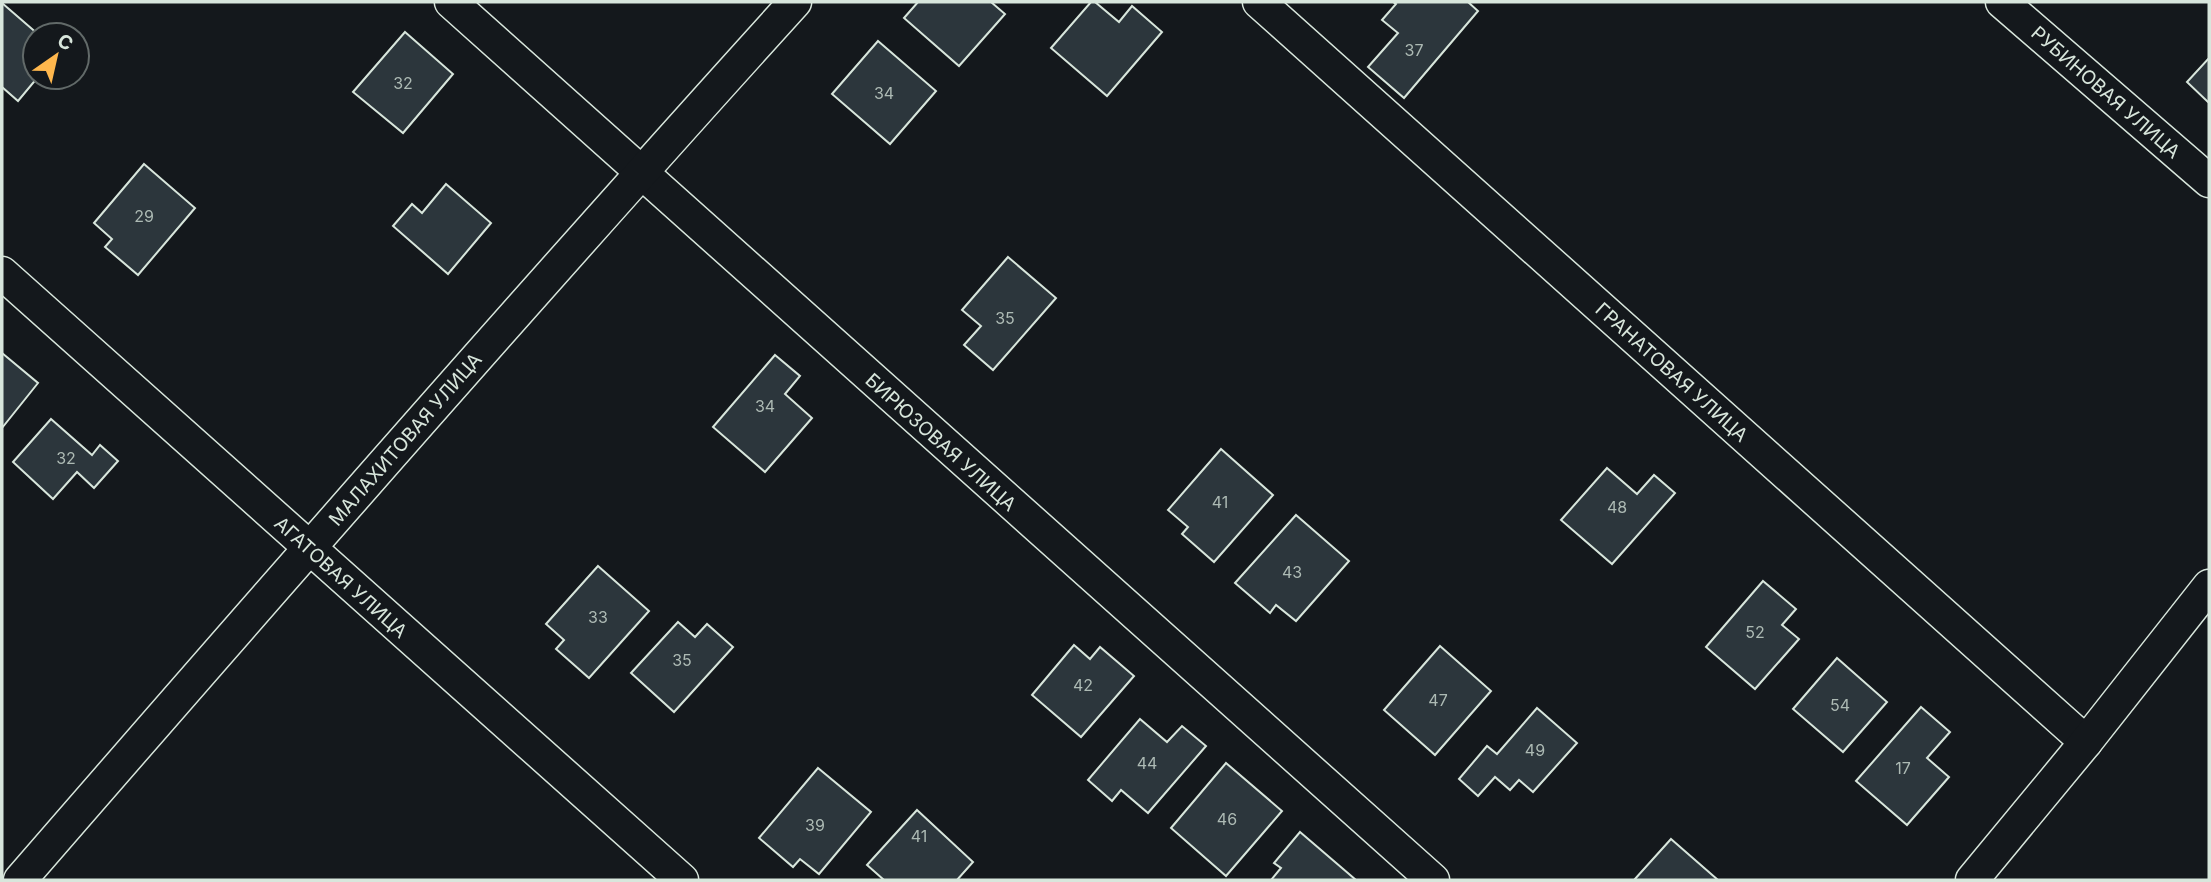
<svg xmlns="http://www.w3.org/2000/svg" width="2211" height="882" font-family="Inter,sans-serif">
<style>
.building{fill:#2c363c;stroke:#d8e6dc;stroke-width:2}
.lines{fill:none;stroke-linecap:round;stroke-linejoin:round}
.street-casing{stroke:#d8e6dc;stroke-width:35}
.street{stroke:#14181c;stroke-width:32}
.labels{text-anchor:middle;stroke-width:5;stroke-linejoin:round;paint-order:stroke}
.number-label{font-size:16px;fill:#adbab4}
.street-label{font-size:19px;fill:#d8e6dc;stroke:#14181c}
</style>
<rect width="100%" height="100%" fill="#14181c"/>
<g class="building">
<polygon points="918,2 991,2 1005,14 959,66 904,18"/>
<polygon points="1091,2 1095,2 1119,22 1132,6 1162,32 1107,96 1051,48"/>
<polygon points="1393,2 1468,2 1478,11 1404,98 1368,67 1398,33 1382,20 1396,4"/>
<polygon points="2,3 39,35 35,35 35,77 38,77 18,101 2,87"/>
<polygon points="405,32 453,74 403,133 353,92"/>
<polygon points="878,41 936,91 890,144 832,94"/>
<polygon points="2209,58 2209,103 2187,82"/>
<polygon points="144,164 195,208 138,275 105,247 112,239 94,223"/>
<polygon points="446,184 491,223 448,274 393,226 412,204 422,213"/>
<polygon points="1008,257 1056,298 993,370 964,345 981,326 962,310"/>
<polygon points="2,353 38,383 2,428"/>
<polygon points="775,355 800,376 785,394 812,418 765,472 713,427"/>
<polygon points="51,419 92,455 100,445 118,461 94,488 77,472 53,499 13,462"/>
<polygon points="1221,449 1273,495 1214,562 1182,534 1188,527 1168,510"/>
<polygon points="1607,468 1637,494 1654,475 1675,493 1612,564 1561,520"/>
<polygon points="1296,515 1349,561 1296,621 1276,605 1270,613 1235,583"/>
<polygon points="598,566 649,611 589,678 556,649 564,640 546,624"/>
<polygon points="1763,581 1796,609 1782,625 1799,639 1755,689 1706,647"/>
<polygon points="678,622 695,637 707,624 733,647 674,712 631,673"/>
<polygon points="1074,645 1090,659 1100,647 1134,676 1081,737 1032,695"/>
<polygon points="1440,646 1491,691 1435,755 1384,710"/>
<polygon points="1837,658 1887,702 1843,752 1793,709"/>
<polygon points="1921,707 1950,732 1927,758 1949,777 1907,825 1856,781"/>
<polygon points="1537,708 1577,743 1533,792 1519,780 1510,790 1495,777 1478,796 1459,779 1487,746 1497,754"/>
<polygon points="1140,719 1167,742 1182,726 1206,746 1148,813 1121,790 1112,801 1088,780"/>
<polygon points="1226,763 1282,811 1226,876 1171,828"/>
<polygon points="818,768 871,812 819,874 800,859 793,867 759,838"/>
<polygon points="917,810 973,862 957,880 884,880 867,865"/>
<polygon points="1300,832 1356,880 1271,880 1281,868 1274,863"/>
<polygon points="1671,839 1718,880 1634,880"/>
</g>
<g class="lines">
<g class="street-casing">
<g id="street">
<polyline points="451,2 1433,880"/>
<polyline points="1259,2 2086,742"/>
<polyline points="2002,2 2209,181"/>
<polyline points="2,273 682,880"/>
<path d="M20,880c256,-295 513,-589 775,-878"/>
<polyline points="1972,880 2086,742 2209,586"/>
</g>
</g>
<use href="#street" class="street"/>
</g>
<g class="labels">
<g class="number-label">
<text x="1414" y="56">37</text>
<text x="403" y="89">32</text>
<text x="884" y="99">34</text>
<text x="144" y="222">29</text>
<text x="1005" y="324">35</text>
<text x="765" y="412">34</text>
<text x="66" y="464">32</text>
<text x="1220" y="508">41</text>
<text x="1617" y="513">48</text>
<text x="1292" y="578">43</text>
<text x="598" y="623">33</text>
<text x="1755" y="638">52</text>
<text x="682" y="666">35</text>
<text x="1083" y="691">42</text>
<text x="1438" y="706">47</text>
<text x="1840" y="711">54</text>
<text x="1535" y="756">49</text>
<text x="1147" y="769">44</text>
<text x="1903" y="774">17</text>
<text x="1227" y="825">46</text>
<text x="815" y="831">39</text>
<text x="919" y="842">41</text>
</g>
<g class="street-label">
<text transform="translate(2106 92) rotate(41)" y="7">РУБИНОВАЯ УЛИЦА</text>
<text transform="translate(1672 372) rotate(42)" y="7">ГРАНАТОВАЯ УЛИЦА</text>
<text transform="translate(405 439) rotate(-49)" y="7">МАЛАХИТОВАЯ УЛИЦА</text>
<text transform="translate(941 442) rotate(42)" y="7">БИРЮЗОВАЯ УЛИЦА</text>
<text transform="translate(341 577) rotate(42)" y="7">АГАТОВАЯ УЛИЦА</text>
</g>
</g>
<rect width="2211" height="882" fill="none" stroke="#d8e6dc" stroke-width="7"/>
<g transform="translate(56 56) rotate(34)"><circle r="33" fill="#14181c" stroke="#626a69" stroke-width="2"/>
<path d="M0-5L12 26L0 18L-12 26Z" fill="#ffb74d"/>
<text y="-10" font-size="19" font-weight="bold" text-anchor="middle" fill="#d8e6dc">С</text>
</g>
</svg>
